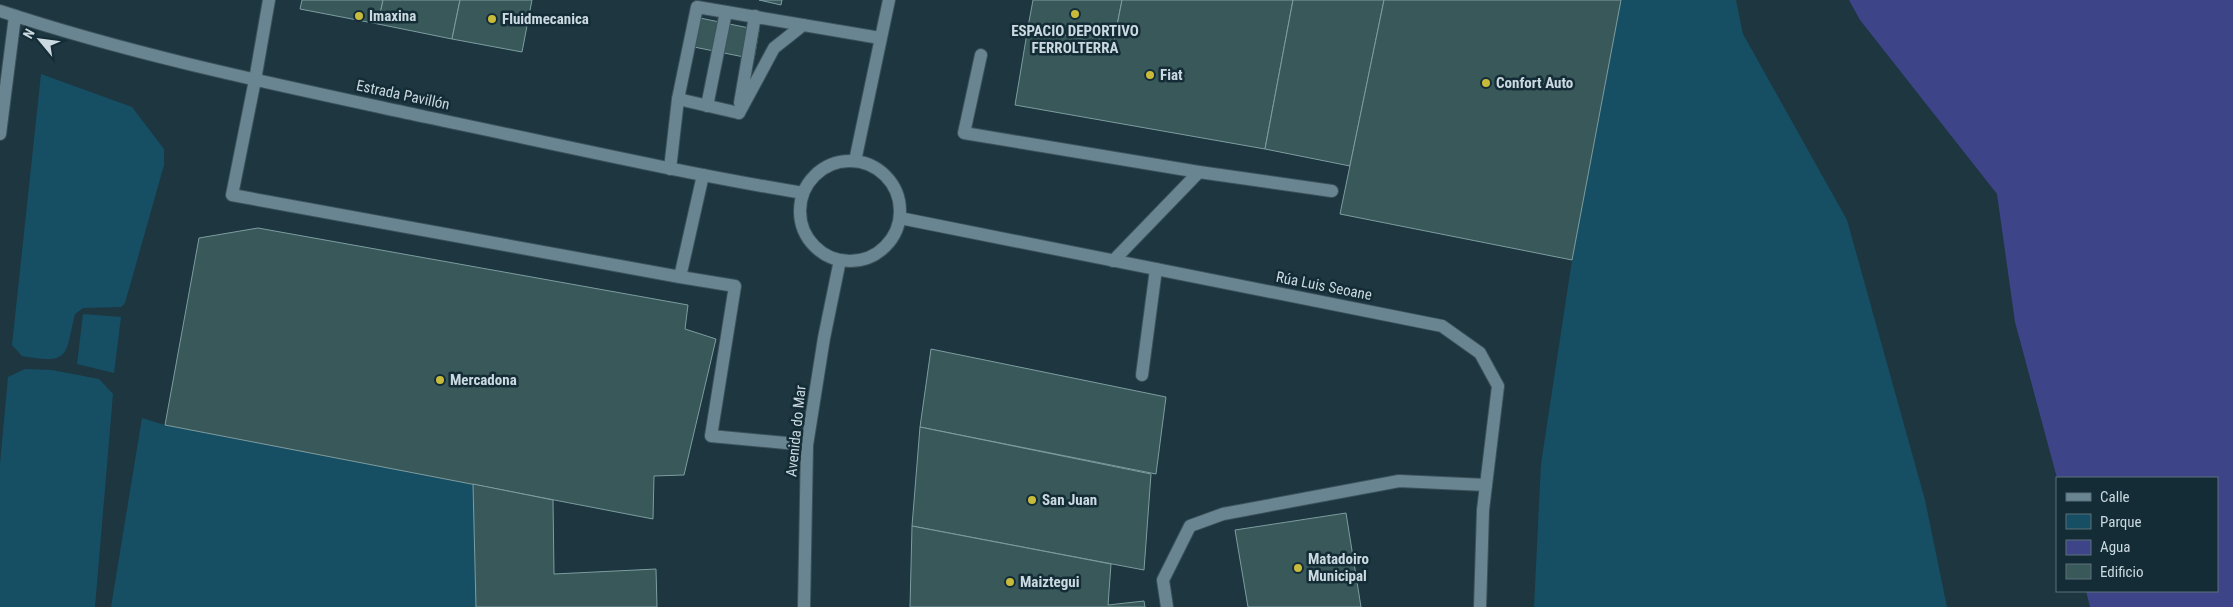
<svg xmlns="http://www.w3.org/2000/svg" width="2233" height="607" font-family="'Roboto Condensed',sans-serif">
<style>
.green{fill:#164f64}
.water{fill:#3d4488}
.building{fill:#39585a;stroke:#7d9da0}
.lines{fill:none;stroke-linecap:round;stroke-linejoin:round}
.service-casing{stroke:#3c525b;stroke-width:14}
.minor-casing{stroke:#3c525b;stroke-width:14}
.tertiary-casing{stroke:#3c525b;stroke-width:14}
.service{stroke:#698591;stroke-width:12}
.minor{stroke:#698591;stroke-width:12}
.tertiary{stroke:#698591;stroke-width:12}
.poi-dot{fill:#c8bb3b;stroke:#132c36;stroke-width:2}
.labels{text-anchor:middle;stroke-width:5;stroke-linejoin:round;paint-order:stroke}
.poi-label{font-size:15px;font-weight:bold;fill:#cbd9e0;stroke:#132c36;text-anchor:start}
.street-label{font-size:15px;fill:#cbd9e0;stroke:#132c36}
</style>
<rect width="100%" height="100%" fill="#1d3640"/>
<g class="green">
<polygon points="1621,0 1736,0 1743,34 1847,220 1925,500 1947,607 1534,607 1541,464 1572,260"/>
<path d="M41,74l91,33 32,42v16l-39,138 -4,4 -38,1 -8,6c-10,41 -4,51 -53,42l-10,-11z"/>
<polygon points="83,314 121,317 114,373 77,364"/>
<polygon points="25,369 52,370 99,379 113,394 95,607 0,607 0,464 8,377"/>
<polygon points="142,418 165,425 473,484 476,607 111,607"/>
</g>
<polygon class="water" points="1849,0 2233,0 2233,607 2090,607 2086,591 2217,591 2217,478 2057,478 2015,322 1997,194 1860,20"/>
<g class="building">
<polygon points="302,0 383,0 378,24 300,9"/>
<polygon points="383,0 460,0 452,39 378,24"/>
<polygon points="460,0 532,0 522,52 452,39"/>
<polygon points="759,0 782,0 781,5"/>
<polygon points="1033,0 1122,0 1113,46 1028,27"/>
<polygon points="1122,0 1293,0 1265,149 1015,105 1028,27 1113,46"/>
<polygon points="1293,0 1384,0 1350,166 1265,149"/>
<polygon points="1384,0 1621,0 1572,260 1340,214"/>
<polygon points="690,16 759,30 754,59 684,45"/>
<polygon points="258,228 688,305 685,329 716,339 684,475 654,476 653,519 165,425 199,238"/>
<polygon points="931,349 1166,397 1156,474 920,427"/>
<polygon points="920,427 1151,474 1144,570 912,526"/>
<polygon points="473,484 553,500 554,574 656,569 657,607 476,607"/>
<polygon points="1346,513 1361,607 1248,607 1235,530"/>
<polygon points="912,526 1111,564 1108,605 1144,601 1145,607 910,607"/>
</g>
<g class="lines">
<g class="service-casing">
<g id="service">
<polyline points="981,55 964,133 1199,172"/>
<polyline points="255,80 232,195 680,277 703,175"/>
<polyline points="678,99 739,113"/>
<polyline points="740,103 755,16"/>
<polyline points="707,106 726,12"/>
<polyline points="739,113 774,48 803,25"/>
<polyline points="670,169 678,99 697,7 880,38"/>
<polyline points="1113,261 1199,172 1332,191"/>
<polyline points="680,277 735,286 711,436 807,445"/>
<polyline points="1142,375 1156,269"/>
<polyline points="1167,607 1163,580 1190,526 1223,514 1399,481 1486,485"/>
</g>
</g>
<g class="minor-casing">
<g id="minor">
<polyline points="255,80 269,0"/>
<polyline points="0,134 15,16"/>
<polyline points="900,218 1442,326 1480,353 1498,386 1483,510 1480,607"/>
</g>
</g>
<g class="tertiary-casing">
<g id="tertiary">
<path d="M0,11c139,46 283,75 426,106 125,26 250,55 377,76"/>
<polyline points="855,161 889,0"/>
<circle cx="850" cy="211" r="50"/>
<polyline points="804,607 807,445 824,338 840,260"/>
</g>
</g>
<use href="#service" class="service"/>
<use href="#minor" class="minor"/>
<use href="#tertiary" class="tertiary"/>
</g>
<g class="poi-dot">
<circle cx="1075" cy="14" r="5"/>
<circle cx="359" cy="16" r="5"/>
<circle cx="492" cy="19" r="5"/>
<circle cx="1150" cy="75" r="5"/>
<circle cx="1486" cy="83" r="5"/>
<circle cx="440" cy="380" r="5"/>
<circle cx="1032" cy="500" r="5"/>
<circle cx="1298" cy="568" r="5"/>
<circle cx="1010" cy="582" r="5"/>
</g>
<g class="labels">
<g class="poi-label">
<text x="369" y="21">Imaxina</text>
<text x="502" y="24">Fluidmecanica</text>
<text x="1075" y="36" text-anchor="middle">ESPACIO DEPORTIVO<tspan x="1075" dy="17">FERROLTERRA</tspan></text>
<text x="1160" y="80">Fiat</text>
<text x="1496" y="88">Confort Auto</text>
<text x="450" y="385">Mercadona</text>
<text x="1042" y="505">San Juan</text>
<text x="1308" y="564">Matadoiro<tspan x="1308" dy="17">Municipal</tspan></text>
<text x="1020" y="587">Maiztegui</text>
</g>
<g class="street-label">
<text transform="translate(403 95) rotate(12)" y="5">Estrada Pavillón</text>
<text transform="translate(1324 286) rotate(11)" y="5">Rúa Luis Seoane</text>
<text transform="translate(796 431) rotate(-84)" y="5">Avenida do Mar</text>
</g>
</g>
<rect x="2056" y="477" width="162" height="115" fill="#132c36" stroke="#5d717a"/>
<rect x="2066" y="493" width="25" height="8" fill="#698591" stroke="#5d717a"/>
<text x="2100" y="502" font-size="15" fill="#cbd9e0">Calle</text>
<rect x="2066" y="514" width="25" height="15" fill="#164f64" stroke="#5d717a"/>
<text x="2100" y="527" font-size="15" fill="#cbd9e0">Parque</text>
<rect x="2066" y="540" width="25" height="15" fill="#3d4488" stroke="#5d717a"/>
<text x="2100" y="552" font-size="15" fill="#cbd9e0">Agua</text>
<rect x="2066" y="564" width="25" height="15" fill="#39585a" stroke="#5d717a"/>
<text x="2100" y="577" font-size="15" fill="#cbd9e0">Edificio</text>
<g transform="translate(40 40) rotate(299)" stroke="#132c36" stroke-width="4" paint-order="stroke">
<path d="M0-4L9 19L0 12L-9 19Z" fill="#cbd9e0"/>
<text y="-8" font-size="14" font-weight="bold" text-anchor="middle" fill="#cbd9e0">N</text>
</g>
</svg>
